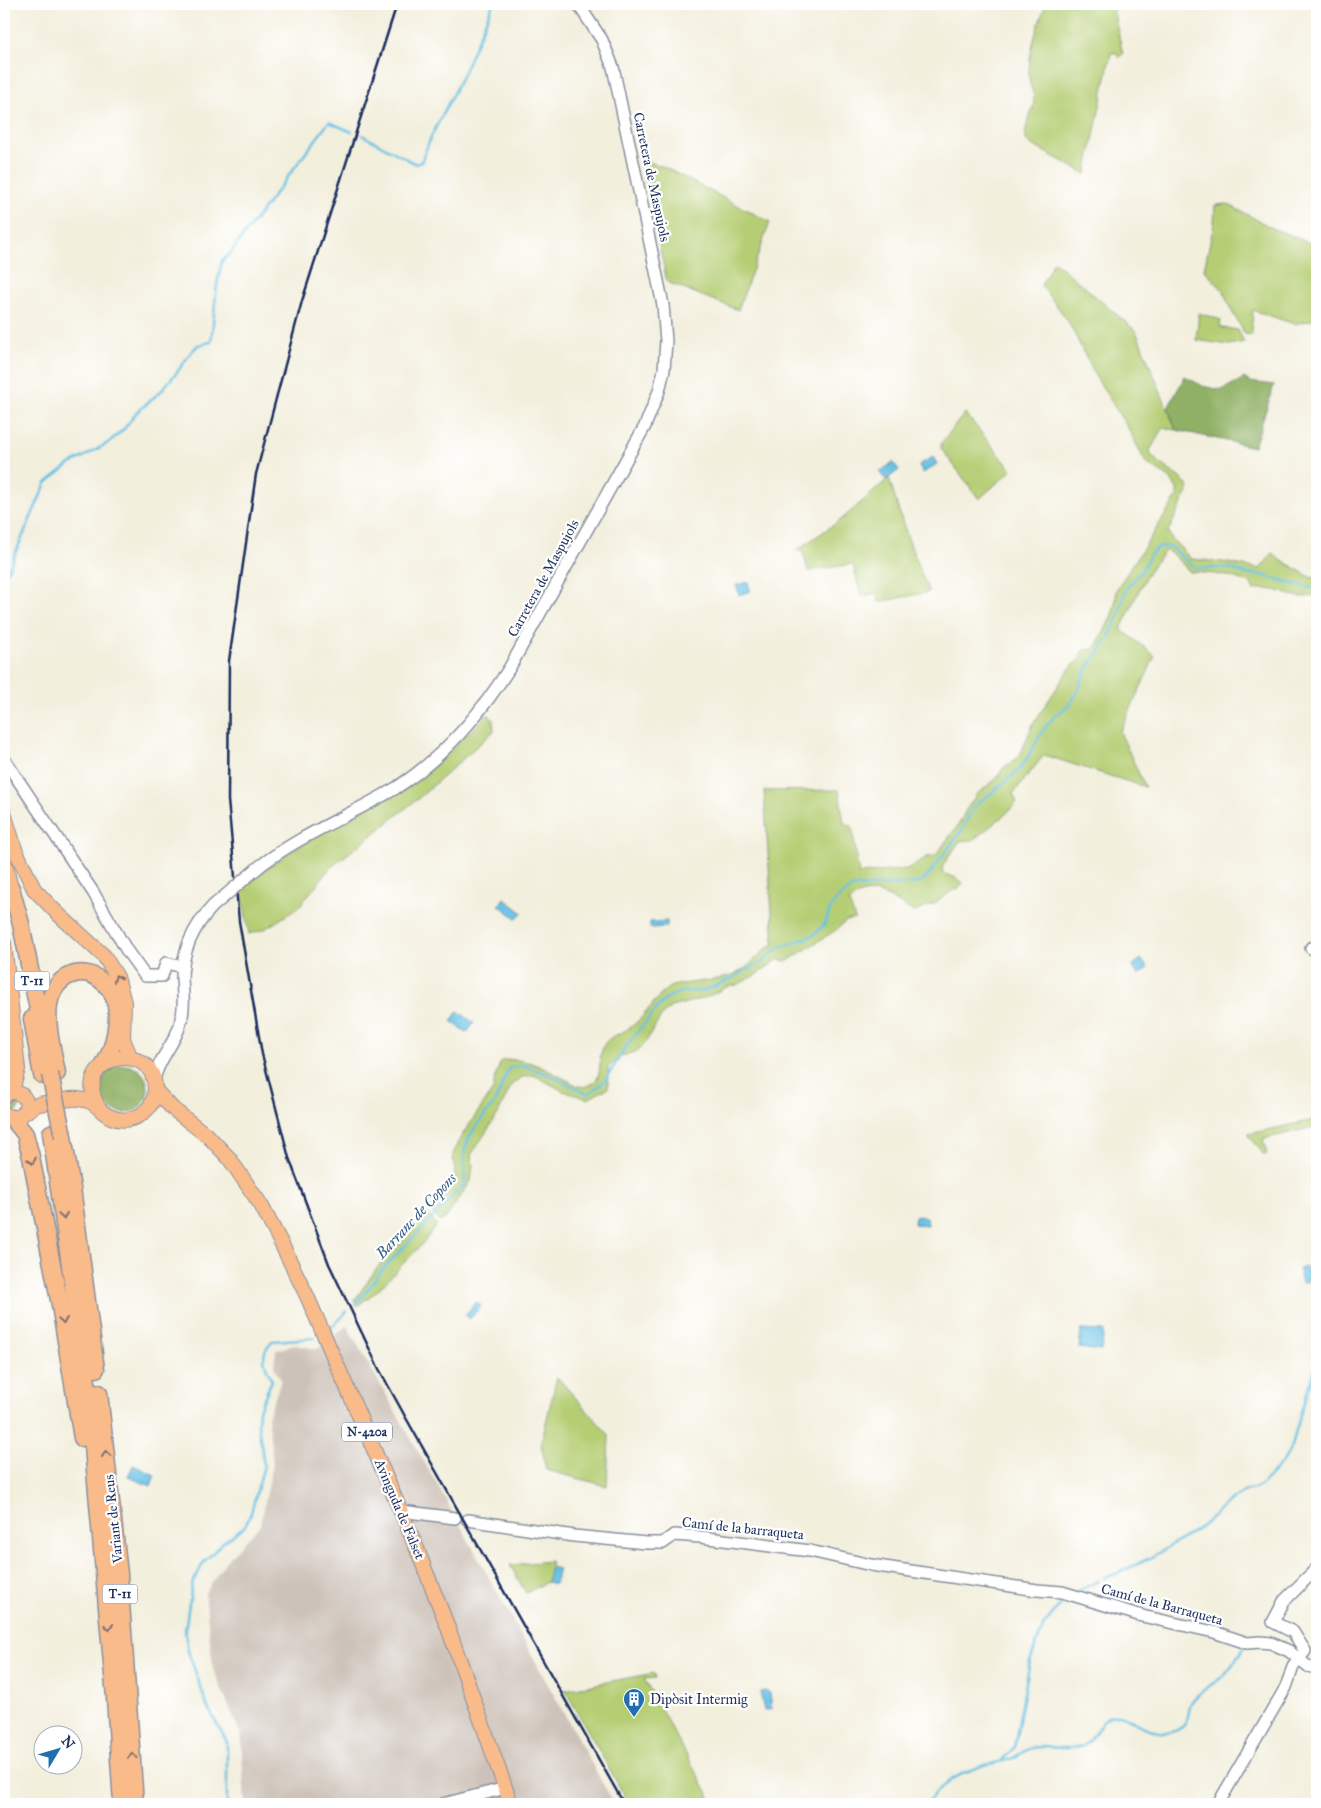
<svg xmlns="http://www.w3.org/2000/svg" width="1321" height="1808" font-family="'IM FELL Great Primer',serif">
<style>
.industrial{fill:#cdc2b9}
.green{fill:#b5ce73;stroke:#687e68}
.forest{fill:#90b165;stroke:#567062}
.water{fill:#65c0e3;stroke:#4078a0}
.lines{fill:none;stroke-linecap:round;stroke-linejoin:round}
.stream{stroke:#65c0e3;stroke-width:2.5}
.minor-casing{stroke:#878f9e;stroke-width:14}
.major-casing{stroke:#878f9e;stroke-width:16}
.highway-casing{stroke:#878f9e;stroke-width:19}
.minor{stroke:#fff;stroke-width:11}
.major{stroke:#fabb8b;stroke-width:14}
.highway{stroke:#fabb8b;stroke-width:16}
.rail{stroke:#1b2f5e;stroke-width:2.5}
.minor-bridge-casing{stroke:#878f9e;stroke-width:14;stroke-linecap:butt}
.highway-bridge-casing{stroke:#878f9e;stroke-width:19;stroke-linecap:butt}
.minor-bridge{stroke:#fff;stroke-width:11}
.highway-bridge{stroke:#fabb8b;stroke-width:16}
.oneway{stroke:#7f6e72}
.labels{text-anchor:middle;stroke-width:4.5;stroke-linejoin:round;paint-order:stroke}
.shield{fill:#fff;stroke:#5f6d8e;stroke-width:1}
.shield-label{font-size:12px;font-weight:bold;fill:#1b2f5e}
.street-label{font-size:14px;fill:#1b2f5e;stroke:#fff}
.poi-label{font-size:14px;fill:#1b2f5e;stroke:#fff;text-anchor:start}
.water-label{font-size:15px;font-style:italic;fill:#315a86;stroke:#fff}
</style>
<rect width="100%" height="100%" fill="#fff"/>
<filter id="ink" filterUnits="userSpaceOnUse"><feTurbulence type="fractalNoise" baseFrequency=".02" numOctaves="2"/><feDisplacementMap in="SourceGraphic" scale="10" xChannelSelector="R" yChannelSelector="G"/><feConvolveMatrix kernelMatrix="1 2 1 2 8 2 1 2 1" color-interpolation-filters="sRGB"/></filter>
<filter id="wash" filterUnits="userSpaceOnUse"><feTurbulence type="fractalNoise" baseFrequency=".0096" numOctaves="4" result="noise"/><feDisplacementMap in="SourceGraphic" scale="20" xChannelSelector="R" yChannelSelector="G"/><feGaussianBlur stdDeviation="1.12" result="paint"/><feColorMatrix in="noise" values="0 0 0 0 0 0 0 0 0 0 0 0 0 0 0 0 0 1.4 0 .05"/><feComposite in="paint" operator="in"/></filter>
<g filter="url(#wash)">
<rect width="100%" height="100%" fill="#f3efdd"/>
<polygon class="industrial" points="347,1326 459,1523 614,1804 245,1804 241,1735 213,1669 205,1593 226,1561 260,1525 273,1465 268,1417 281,1380 274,1366 276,1350 295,1345 317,1349"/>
<g class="green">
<path d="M1046,4h66l11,50 -4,4 -2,-5h-6l-25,121 -58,-31c-8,-13 5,-28 6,-41 1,-8 -4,-15 -5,-23 -1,-26 8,-52 17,-75z"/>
<polygon points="644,160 664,167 770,222 738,310 667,282 642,164"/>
<polygon points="1228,204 1272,228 1317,246 1317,319 1294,324 1253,310 1251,335 1245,334 1230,308 1224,292 1204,269 1214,224 1215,205"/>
<path d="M1054,261l82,70 40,99 -13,-2 -14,24c11,16 31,21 40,36l-21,44 4,7 19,20 31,3 38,7 13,-16 6,6 33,19 5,-1v18c-26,8 -38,-11 -64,-5l-1,-6c-20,-9 -40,-11 -62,-12l-18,-18 -6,-4c-20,19 -33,55 -45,79l34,27 -35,76 25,55 -101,-32 -31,39 4,8 -11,12 -33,26 -13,1 -17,24 -1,8 12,4 9,6 -6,8 -3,-2 -18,14 -22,9c-21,-12 -42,-32 -65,-10l6,17 -9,2 -10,9 -50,32 -7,-3 -20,14 -22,12 -8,1 -24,12 -34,9 -9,8 -18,30 -9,7 -13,4 -14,11v21l-20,11 -25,-8 -29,-16 -12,2 -10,7 -14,30 -27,41 2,11 -2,15 -25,37 -6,4 -10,-12 15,-14 10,-20 -2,-22 10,-20 30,-44 2,-13 6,-16c24,-6 47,10 68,20 5,3 11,7 18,5 21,-5 6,-34 22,-47 5,-4 11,-5 17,-9 5,-3 10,-7 14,-11 8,-8 23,-30 32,-33 21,-5 43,-4 63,-12 16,-6 24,-23 39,-30l-10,-153 75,-1 5,33 8,3 7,48 48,-5 20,-12 8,-1 24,-32 7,-14 11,-16 19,-15 8,-12 10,-6 6,-6 13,-31 37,-56 10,-10 1,-5 4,-3 8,-1c11,-14 25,-42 23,-59l61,-93v-8l-7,-11 -24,-15 -17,-33 -33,-53 -28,-56 -27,-36z"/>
<polygon points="1199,313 1221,320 1220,326 1222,328 1238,330 1244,342 1229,345 1196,340"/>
<polygon points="965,413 1012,470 979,499 941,448 941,443"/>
<path d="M889,478c4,11 5,19 9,30 9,28 19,57 31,84l-50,10 -2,-9 -16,3 -8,-32 -45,7 -5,-19 -6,-2 45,-31z"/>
<polygon points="488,714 493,719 494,731 419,798 330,868 298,908 265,929 249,934 241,889 264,870 296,848 433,767"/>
<polygon points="1314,1120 1315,1127 1263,1139 1267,1154 1264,1155 1248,1134"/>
<polygon points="427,1214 437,1225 424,1242 377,1291 357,1306 354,1301 377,1268"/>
<polygon points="557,1377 609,1435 607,1486 546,1470 541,1443"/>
<polygon points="550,1561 551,1567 547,1582 526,1593 510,1565"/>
<polygon points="654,1673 655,1678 644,1679 714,1804 629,1804 565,1690"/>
</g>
<g class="forest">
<polygon points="1185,376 1202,386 1222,390 1244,378 1250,382 1274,385 1254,447 1176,430 1168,408"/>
<circle cx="124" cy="1089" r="24"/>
<polygon points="15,1097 22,1104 15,1113 6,1108 7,1101"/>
</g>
<g class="water">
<polygon points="933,457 937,464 923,473 919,465"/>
<polygon points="893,462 899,470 886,480 880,472"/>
<polygon points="748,582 750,591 739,595 736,585"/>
<polygon points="504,898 523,913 517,919 499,905"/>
<polygon points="667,921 667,927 650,928 650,922"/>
<polygon points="1141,959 1148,968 1138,975 1132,966"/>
<polygon points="458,1011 474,1023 467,1033 451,1021"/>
<polygon points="915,1216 927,1217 928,1225 914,1224"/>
<polygon points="1306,1267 1310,1280 1302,1283 1298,1269"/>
<polygon points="476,1302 481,1306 470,1319 465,1315"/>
<polygon points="1081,1330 1104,1331 1101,1351 1079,1348"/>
<polygon points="133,1465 155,1475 151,1486 128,1477"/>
<polygon points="551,1567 559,1569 555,1584 547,1582"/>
<polygon points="765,1691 770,1693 772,1709 764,1711 760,1692"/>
</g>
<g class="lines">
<g class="stream">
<polyline points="362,135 416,164 421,162 431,137 463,74 493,4"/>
<polyline points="4,579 46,483 69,465 108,443 124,429 136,413 160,392 178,371 192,351 198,345 211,342 217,285 222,260 229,255 250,227 329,122 352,132"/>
<path d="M355,1303l8,-7 19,-26 81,-84c6,-12 -2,-23 2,-37 5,-18 18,-31 29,-46 7,-11 9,-24 15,-35l13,-3 25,9 41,20 16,-12 23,-37 30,-37 9,-9 14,-7 23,-1 24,-10 35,-19 15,-13 37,-14 10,-10 7,-18 9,-11 14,-9 65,-4 8,-6 35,-47 10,-21 7,-7 15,-11 25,-21 10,-15 14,-25 10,-12 16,-13 8,-12 9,-23 22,-31 9,-20 9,-30 16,-19 8,-15 8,-8 12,-1 13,12 13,10h32l18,6 15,1 48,13 8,-2"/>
<polyline points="329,1331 347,1311"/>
<polyline points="1104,1578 1116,1574 1148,1559 1184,1538 1202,1526 1230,1501 1247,1490 1255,1489 1260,1486 1283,1462 1292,1446 1300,1415 1317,1364"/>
<polyline points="1076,1592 1098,1581"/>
<polyline points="1002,1760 1014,1748 1030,1661 1044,1625 1062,1602 1068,1597"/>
<path d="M227,1804v-62l-19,-34 -20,-57 -3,-20 7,-47 12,-22 18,-19 23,-17 6,-13 13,-48 -6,-41 1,-14 13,-30c-8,-16 -13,-25 0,-39l43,-3"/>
<path d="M926,1804c15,-21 35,-32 59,-39 8,-2 18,-3 26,-6 10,-4 15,-12 27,-12 12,-1 35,4 45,-1 16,-8 13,-32 36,-31 3,0 7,3 10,4 15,8 34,20 50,10 13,-7 7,-20 14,-29 8,-10 21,-16 30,-24 9,-9 16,-21 23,-31"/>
</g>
</g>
</g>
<g filter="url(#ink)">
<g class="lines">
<g class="minor-casing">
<g id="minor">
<polyline points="4,759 93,892 127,951 145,976 162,976 166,963 183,967"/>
<path d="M260,866c42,-32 91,-51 136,-78 48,-31 84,-73 114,-121l135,-241 14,-35 5,-21 2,-29 -3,-36 -50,-238 -11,-27 -24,-36"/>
<polyline points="1311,948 1317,951"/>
<path d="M154,1080c4,-21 20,-35 26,-55 5,-16 3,-30 2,-46 0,-28 12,-53 31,-73"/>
<polyline points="401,1511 455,1518"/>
<polyline points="468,1520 574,1536 646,1543 663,1543 674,1535 700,1537 810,1551 871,1565 1037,1590 1062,1592 1142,1616 1214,1632 1247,1643 1260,1642 1271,1643 1289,1651 1307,1666 1317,1668"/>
<polyline points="443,1804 506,1788"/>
<polyline points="1218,1804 1286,1687 1293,1667 1305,1651 1293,1632 1273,1622 1284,1601 1317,1568"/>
</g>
</g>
<g class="major-casing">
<g id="major">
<polyline points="4,813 15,849 34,889 57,913 104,956 117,977 124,1002 123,1039 131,1058"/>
<polyline points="4,859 11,888"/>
<polyline points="4,943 18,1069 13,1087 4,1097"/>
<polyline points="155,1090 173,1109 209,1137 229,1158 261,1205 281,1243 307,1296 415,1544 447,1625 511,1804"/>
<path d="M10,1092c12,-1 20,8 15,19"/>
<path d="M4,1113c12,13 23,-5 35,-9 6,-1 13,-2 19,-3 11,-2 19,-4 30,0 9,3 13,11 21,15 21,11 46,-4 46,-27 0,-51 -85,-35 -57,18"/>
</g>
</g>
<g class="highway-casing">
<g id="highway">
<polyline points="11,888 21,924 42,1030"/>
<polyline points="32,1019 42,1075"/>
<path d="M57,1073c-4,-21 -11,-46 -8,-68 4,-29 34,-43 56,-21 20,18 11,58 0,79"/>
<polyline points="12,1118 25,1134 31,1157 60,1305 82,1438"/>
<polyline points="51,1133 88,1390 115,1698 122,1804"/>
<polyline points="63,1136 72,1188 96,1369"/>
<polyline points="99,1393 119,1574 135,1804"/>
</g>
</g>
<use href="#minor" class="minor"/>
<use href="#major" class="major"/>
<use href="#highway" class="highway"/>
<polyline class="rail" points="397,4 302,301 256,474 229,661 228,800 239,921 262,1054 289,1158 329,1264 379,1369 406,1418 624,1804"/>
<g class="minor-bridge-casing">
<polyline id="minor-bridge" points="213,906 260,866"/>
</g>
<g class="highway-bridge-casing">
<polyline id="highway-bridge" points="50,1074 63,1136"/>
</g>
<use href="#minor-bridge" class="minor-bridge"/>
<use href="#highway-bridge" class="highway-bridge"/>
</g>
<defs><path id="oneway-chevron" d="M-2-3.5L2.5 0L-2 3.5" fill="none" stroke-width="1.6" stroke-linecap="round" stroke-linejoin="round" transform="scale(1.25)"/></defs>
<g class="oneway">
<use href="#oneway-chevron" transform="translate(117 978) rotate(-114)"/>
<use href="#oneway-chevron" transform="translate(32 1161) rotate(78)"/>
<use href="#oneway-chevron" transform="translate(63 1216) rotate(82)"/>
<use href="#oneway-chevron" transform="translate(63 1321) rotate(81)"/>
<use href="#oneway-chevron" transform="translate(106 1454) rotate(-96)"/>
<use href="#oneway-chevron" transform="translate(109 1627) rotate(85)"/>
<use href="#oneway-chevron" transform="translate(132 1756) rotate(-94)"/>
</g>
</g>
<defs>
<g id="building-pin" transform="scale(1.125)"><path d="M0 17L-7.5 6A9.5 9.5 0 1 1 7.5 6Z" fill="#1f6fb2" stroke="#fff"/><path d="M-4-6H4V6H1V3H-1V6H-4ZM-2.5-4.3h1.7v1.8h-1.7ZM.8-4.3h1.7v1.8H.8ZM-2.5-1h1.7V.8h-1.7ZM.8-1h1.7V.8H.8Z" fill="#fff"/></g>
</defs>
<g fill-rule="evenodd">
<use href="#building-pin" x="634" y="1699"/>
</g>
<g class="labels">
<g class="shield">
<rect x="14.5" y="971.5" width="35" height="19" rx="4"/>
<rect x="342" y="1422.5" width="50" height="19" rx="4"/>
<rect x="102.5" y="1584.5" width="35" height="19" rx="4"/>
</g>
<g class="shield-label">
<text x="32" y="985">T-11</text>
<text x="367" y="1436">N-420a</text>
<text x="120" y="1598">T-11</text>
</g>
<g class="street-label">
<text transform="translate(652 177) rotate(78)" y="5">Carretera de Maspujols</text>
<text transform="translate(543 578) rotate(-61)" y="5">Carretera de Maspujols</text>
<text transform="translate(400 1509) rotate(67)" y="5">Avinguda de Falset</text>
<text transform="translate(113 1519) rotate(-96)" y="5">Variant de Reus</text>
<text transform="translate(743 1528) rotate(6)" y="5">Camí de la barraqueta</text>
<text transform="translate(1162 1604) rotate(15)" y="5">Camí de la Barraqueta</text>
</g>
<g class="poi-label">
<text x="650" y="1704">Dipòsit Intermig</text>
</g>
<g class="water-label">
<text transform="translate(416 1216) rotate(-47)" y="5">Barranc de Copons</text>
</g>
</g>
<rect width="1321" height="1808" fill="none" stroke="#fff" stroke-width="20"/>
<g transform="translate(58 1750) rotate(52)"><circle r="24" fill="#ffffff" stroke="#a4acbf"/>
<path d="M0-4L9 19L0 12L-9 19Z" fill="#1f6fb2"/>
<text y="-8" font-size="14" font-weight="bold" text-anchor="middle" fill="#1b2f5e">N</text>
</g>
</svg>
